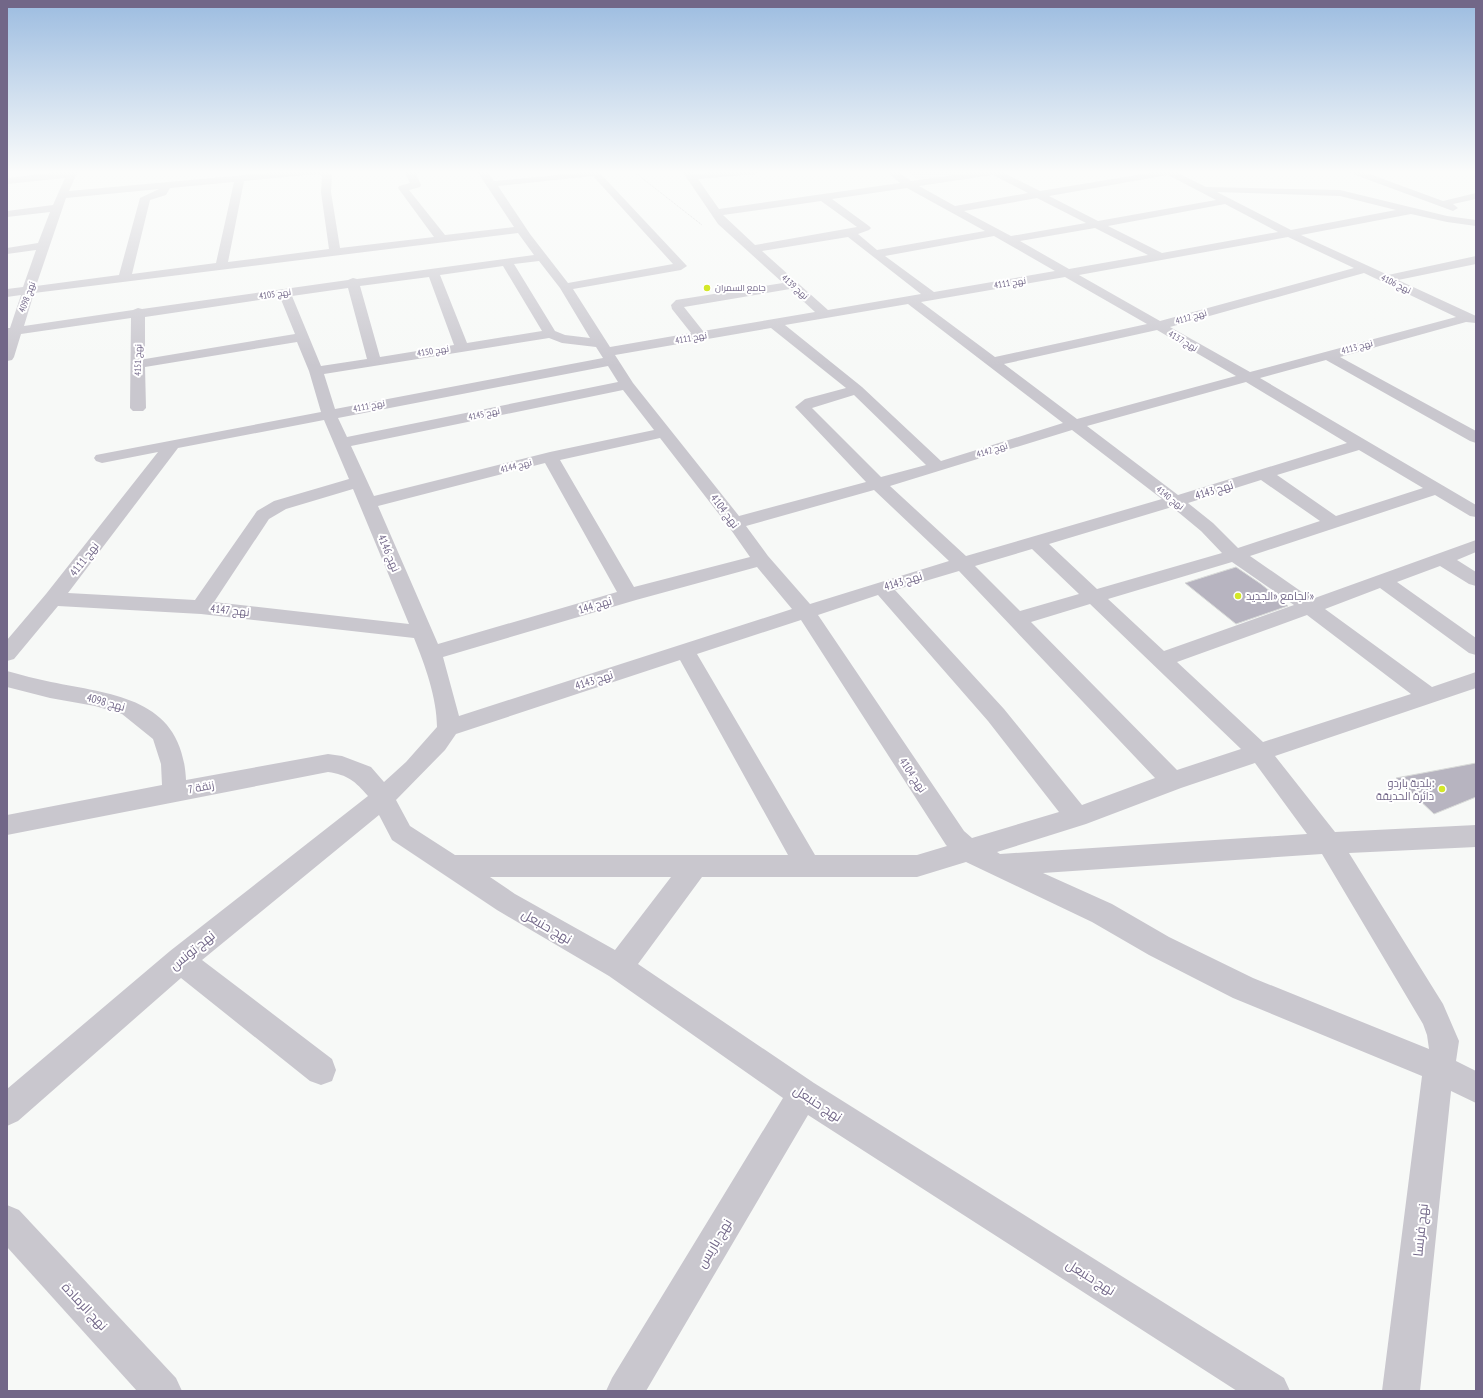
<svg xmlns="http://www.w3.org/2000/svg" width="1483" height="1398" font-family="'PT Sans Narrow',Cairo,sans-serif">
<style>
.built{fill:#e8eaea}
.building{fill:#b7b4c0;stroke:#d9dbd9}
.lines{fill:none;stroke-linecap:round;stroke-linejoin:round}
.path{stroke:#c0bec4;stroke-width:1;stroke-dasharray:1 1;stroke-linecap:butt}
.minor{fill:#c9c7ce;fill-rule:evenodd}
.poi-dot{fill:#d4e828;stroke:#fff;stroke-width:1.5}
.labels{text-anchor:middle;stroke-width:4;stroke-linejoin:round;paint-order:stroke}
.far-street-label{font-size:9px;fill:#726788;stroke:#fff}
.far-poi-label{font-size:9px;fill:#726788;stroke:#fff;text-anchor:start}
.street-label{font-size:11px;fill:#726788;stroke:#fff}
.poi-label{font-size:11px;fill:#726788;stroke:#fff;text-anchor:start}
.near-street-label{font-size:13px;fill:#726788;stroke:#fff}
</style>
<rect width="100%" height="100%" fill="#f7f9f7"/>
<polygon class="built" points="905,171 995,171 923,182"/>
<g class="building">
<polygon points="1236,567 1261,584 1288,606 1236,624 1185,583"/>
<polygon points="1476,763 1476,797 1434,814 1396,778"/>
</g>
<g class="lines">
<polyline class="path" points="633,171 702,225"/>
<g class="minor">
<path d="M68,171h10l-9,20 220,-20h37l6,4 -1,17 9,56 94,-11 -36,-49 1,-2 11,-3 -5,-10 3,-2h13l-5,3 5,11 -1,2 -11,3 36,45 69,-8 -37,-56h10l7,10 104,-10 89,95 -6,4 -108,19 37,58 81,-14 -19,-24 -1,-4 5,-5 107,-17 -65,-59 -36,-53h10l2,3 34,-3h33l-5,3 -58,5 21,30 181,-26 -14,-12h11l14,10 73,-10h22l-2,2 36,18 121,-20h13l32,16 134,3 107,26 29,4v6l-29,-4 -36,-8 -110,21 87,40 88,-19v8l-78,16 78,36v7l-10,-1 -126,35 136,74v12l-6,-2 -144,-81 -66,18 216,127v12l-6,-1 -35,-21 -185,61 62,43 164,-59v12l-19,8 19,12v14l-7,-2 -29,-18 -43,16 79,56v17l-7,-2 -89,-65 -55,21 107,78 44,-15v16l-201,68 60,76 141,-7v22l-127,6 94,151 16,37 -3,20 20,10v32l-25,-12 -31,300h-38l40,-315 -189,-78 -84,-43 -57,-33 -126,-60 -49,15h-215l-64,87 176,119 470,295 6,13h-53l-429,-276 -162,276h-40l6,-13 171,-280 -174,-122 -112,-66 -105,-70 -13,-25 -177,145 130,99 4,11 -4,11 -11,4 -11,-4 -129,-103 -163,143 -11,5v-37l163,-138 198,-155c-13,-15 -20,-21 -40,-24l-321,63v-20l155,-30 -1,-21 -8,-25 -31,-25 -27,-8 -45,-8 -43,-11v-16c15,4 29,8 44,11 64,13 131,16 135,98l142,-26 14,2 29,11 13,15 22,-20 31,-35c0,-29 -12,-62 -23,-89l-213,-24 -143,-8 -44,53 -7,2v-21l39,-46 112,-142 -56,11 -6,-2 -2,-3 2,-3 225,-43 -12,-41 -12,-29 -152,25 1,41 -3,3h-10l-3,-3 1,-90 -110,16 -7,23 -2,3 -5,1v-33h3l11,-33 -14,2v-8l16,-2 13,-37 -29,4v-6l31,-5 12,-31 -43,5v-6l46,-6 12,-27 -58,6v-6zM317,174l5,2 -1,16 8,57 -101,13 16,-81zM993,175l35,18 -73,13 -36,-20zM1168,175l48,25 -118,21 -49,-25zM593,176l80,88 -105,19 -38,-49 -32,-48zM234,182l-18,81 -84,11 18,-74 16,-5 4,-7zM907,188l78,43 -108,19 -19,-16 11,-4 2,-2 -2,-2 -37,-27zM159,189l-19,9 -21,77 -83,11 30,-88zM1217,192l123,4 56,14 -105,20zM1037,198l49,25 -75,13 -47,-25zM821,201l36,26 -102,18 -32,-30zM1225,204l53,28 -116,21 -54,-27zM1095,228l53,27 -79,14 -49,-28zM518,233l16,22 -177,24 -4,-1 -5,2 -206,29 -4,-1 -5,2 -109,16 10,-33zM994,236l61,35 -121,21 -49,-36zM848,237l73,57 -93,16 -66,-59zM1288,237l66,31 -194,53 -81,-46zM539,261l21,27 30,50 -25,-3 -10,-4 -41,-67zM503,266l39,65 -75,12 -27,-68zM1364,273l92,44 -206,55 -80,-45zM429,277l25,68 -74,12 -20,-71zM1065,277l82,47 -152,33 -74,-55zM348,288l19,71 -46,7 -29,-70zM790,289l25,23 -112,19 -19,-24zM280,297l15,37 -150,25v-42zM908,304l155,119 -122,38 -79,-74 -77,-62zM771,328l75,60 -41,11 -10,8 71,75 -127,34 -106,-133 -18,-28zM1157,330l79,46 -159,43 -73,-55zM549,338l13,5 34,4 7,11 -268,51 -11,-35zM608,366l10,16 -271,55 -9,-19zM1246,382l101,61 -169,52 -91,-69zM623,390l31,40 -104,22 -176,44 -23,-50zM854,395l72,70 -45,12 -69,-69zM324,420l25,59 -75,22 -17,10 -62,89 -127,-7 110,-145zM1072,430l90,69 -196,57 -76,-70zM660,438l69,89 21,30 -116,30 -74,-127zM1359,450l64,38 -87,28 -59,-41zM545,463l72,129 -179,52 -60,-138zM1261,480l59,41 -82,27 -25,-25 -25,-20zM353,489l56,135 -195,-22 55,-83 17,-10zM874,490l75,71 -139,43 -42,-48 -22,-30zM1172,507l29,24 21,22 -125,36 -48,-45zM1032,549l47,45 -59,17 -45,-45zM1232,562l62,43 -130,46 -56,-52zM757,567l35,42 -333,107 -16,-59 193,-57zM959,571l196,207 -73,27 -78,-96 -109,-119zM878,595l110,126 71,91 -87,26 -8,-7 -146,-216zM1090,604l151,145 -64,21 -146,-148zM1307,615l104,79 -148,48 -86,-80zM801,620l145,225 1,1 -30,9h-102l-118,-201zM680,660l108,195h-333l-45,-29 -14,-26 49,-50 11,-16zM1255,763l52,71 -307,20 -3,-2 89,-28 95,-36zM1322,854l101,170 4,11 2,14 -176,-71 -84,-41 -57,-33 -69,-31zM490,877h181l-56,73 -100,-56z"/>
<polygon points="1348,171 1361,171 1443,201 1476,193 1476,199 1453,204 1458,208 1453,211 1350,173"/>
<polygon points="7,1205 19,1210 176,1378 182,1391 137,1391 7,1247"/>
</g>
</g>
<linearGradient id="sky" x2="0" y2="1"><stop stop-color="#9cbce0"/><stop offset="0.47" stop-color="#fbfcfb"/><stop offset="1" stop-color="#fbfcfb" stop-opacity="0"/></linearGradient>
<rect width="1483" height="366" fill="url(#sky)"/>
<g class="poi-dot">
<circle cx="707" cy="288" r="4"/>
<circle cx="1238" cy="596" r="4"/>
<circle cx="1442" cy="789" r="4"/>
</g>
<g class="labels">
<g class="far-street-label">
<text transform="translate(1010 283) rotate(-9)" y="3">نهج 4111</text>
<text transform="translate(1396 284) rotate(26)" y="3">نهج 4106</text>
<text transform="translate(795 287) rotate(42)" y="3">نهج 4139</text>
<text transform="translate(275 294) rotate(-8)" y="3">نهج 4105</text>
<text transform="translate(27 297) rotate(-70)" y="3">نهج 4098</text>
<text transform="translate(1191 317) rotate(-16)" y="3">نهج 4112</text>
<text transform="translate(691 338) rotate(-10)" y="3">نهج 4111</text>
<text transform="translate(1183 341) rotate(30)" y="3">نهج 4137</text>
<text transform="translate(1357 347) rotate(-15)" y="3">نهج 4113</text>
<text transform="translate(433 351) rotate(-9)" y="3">نهج 4150</text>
<text transform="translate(138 360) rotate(-89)" y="3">نهج 4151</text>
<text transform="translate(369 406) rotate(-11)" y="3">نهج 4111</text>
<text transform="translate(484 414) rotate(-12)" y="3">نهج 4145</text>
<text transform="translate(992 450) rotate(-17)" y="3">نهج 4142</text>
<text transform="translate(516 466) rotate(-14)" y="3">نهج 4144</text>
<text transform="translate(1170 498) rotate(38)" y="3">نهج 4140</text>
</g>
<g class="far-poi-label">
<text x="715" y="291">جامع السمران</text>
</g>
<g class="street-label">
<text transform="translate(1214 490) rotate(-17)" y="4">نهج 4143</text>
<text transform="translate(725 511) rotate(53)" y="4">نهج 4104</text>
<text transform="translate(389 553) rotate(67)" y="4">نهج 4146</text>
<text transform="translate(84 559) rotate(-52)" y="4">نهج 4111</text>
<text transform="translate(903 581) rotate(-17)" y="4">نهج 4143</text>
<text transform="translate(595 605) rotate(-17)" y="4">نهج 144</text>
<text transform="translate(230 610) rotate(6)" y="4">نهج 4147</text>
<text transform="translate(594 680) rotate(-18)" y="4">نهج 4143</text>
<text transform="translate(106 702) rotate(15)" y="4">نهج 4098</text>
<text transform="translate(913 775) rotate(56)" y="4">نهج 4104</text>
<text transform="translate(201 787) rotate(-11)" y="4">زنقة 7</text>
</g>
<g class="poi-label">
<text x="1246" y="600">الجامع «الجديد»</text>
<text x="1434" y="787" text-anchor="end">بلدية باردو:<tspan x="1434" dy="13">دائرة الحديقة</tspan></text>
</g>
<g class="near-street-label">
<text transform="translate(547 926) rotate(30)" y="5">نهج حنبعل</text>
<text transform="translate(192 950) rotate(-39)" y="5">نهج تونس</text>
<text transform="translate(818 1103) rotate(33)" y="5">نهج حنبعل</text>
<text transform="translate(1420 1230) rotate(-84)" y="5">نهج فرنسا</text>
<text transform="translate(714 1243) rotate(-59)" y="5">نهج باريس</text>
<text transform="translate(1091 1277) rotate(32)" y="5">نهج حنبعل</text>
<text transform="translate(85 1306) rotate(47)" y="5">نهج الرمادة</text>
</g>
</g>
<rect width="1483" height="1398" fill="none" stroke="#726788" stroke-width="16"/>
</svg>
